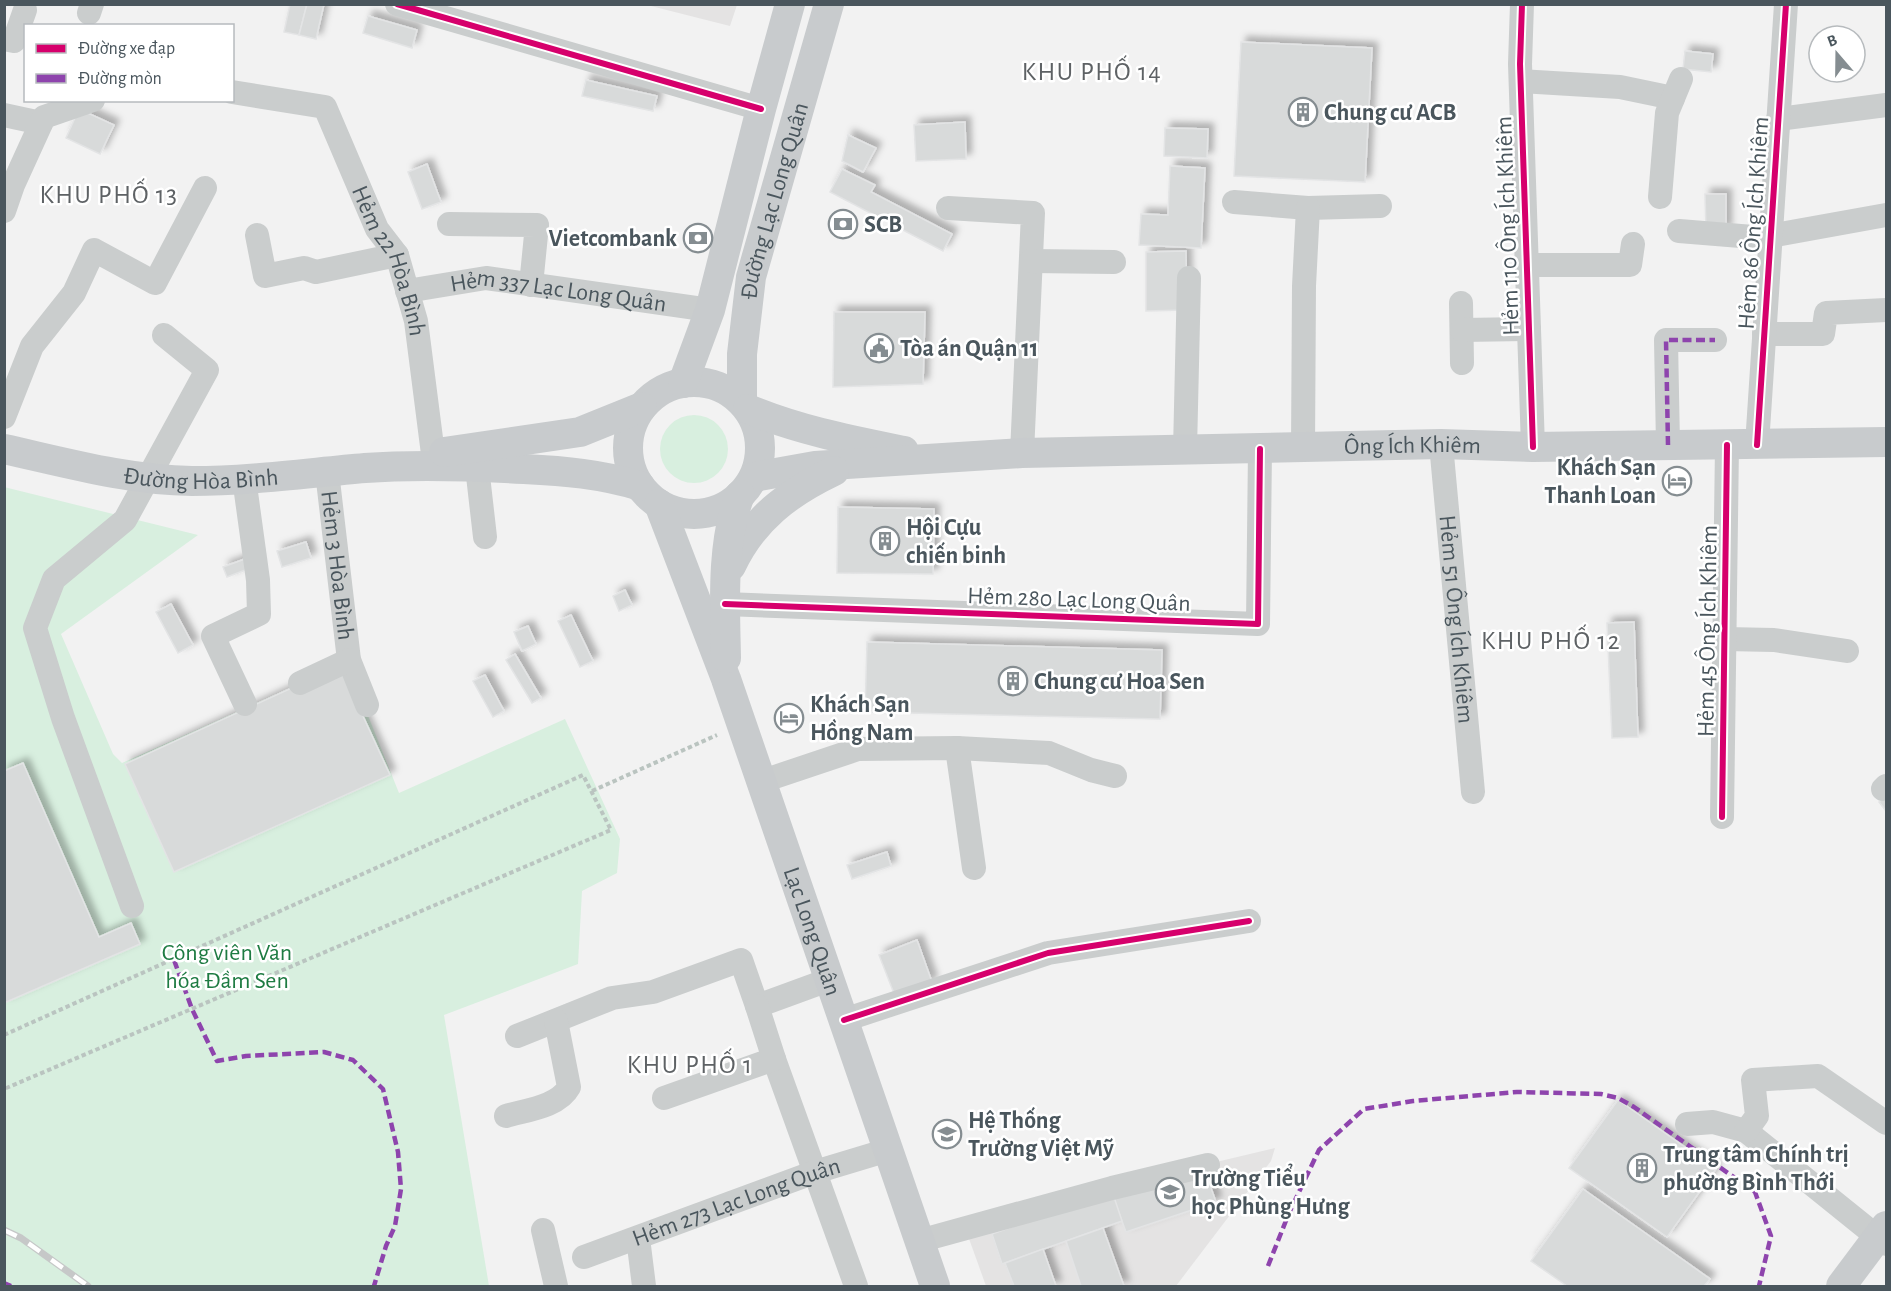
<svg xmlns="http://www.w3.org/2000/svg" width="1891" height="1291" font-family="'Alegreya Sans',sans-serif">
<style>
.education{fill:#e4e3e3}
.green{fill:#d8efdf}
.building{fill:#d8dada;stroke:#e3e4e5;stroke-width:1.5;filter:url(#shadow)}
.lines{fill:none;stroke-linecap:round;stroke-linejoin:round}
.path{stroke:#bac4c0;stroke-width:4;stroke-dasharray:4.5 3;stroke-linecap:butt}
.minor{stroke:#cacdcd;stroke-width:24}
.major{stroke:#c8cbcd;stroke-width:30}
.rail-casing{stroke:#c6c8c8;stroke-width:7}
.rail{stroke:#fff;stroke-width:4.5;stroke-dasharray:14;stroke-linecap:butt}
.quiet{stroke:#8e44ad;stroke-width:4.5;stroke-dasharray:9 4.5;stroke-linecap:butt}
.cycleway-casing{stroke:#fff;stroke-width:10}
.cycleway{stroke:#d6006c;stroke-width:6}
.labels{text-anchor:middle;stroke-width:5;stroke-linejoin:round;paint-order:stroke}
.poi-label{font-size:24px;font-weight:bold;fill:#4a565d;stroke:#fff;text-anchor:start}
.street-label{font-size:24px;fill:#4a565d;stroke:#fff}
.park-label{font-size:24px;fill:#1e7b42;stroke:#fff}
.neighbourhood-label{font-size:26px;letter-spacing:1.5px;fill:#5e6265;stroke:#fff}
</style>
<defs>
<filter id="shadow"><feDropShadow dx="5.5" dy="-5.5" stdDeviation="3" flood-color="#0004"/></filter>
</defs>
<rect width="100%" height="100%" fill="#f2f2f2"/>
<g class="education">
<polygon points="647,5 737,5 730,26"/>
<polygon points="1275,1148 1271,1161 1176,1286 986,1286 963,1222"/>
</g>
<g class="green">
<circle cx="694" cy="449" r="34"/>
<polygon points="4,487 198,535 61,634 113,754 122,763 347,663 399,793 565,719 620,839 617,873 582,891 578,964 444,1015 489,1286 5,1286"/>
</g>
<g class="building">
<polygon points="290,4 307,4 299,35 284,32"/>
<polygon points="307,4 324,4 316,39 299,35"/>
<polygon points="368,16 417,30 412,48 363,33"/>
<polygon points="1241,42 1372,48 1365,182 1234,176"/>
<polygon points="1685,51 1713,54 1711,72 1683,69"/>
<polygon points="586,80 657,96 653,111 582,96"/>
<polygon points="79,109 114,125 100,154 66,138"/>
<polygon points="965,122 966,159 916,161 914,125"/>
<polygon points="1165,128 1208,129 1207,158 1164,156"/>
<polygon points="848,135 876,148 863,172 842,161"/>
<polygon points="427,164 441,202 422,209 408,172"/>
<polygon points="1170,166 1205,168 1201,248 1139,245 1141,214 1168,215"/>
<polygon points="842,169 875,185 871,192 952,234 943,251 830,192"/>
<polygon points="1705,194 1726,194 1726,231 1706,231"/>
<polygon points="1186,251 1187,310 1146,311 1146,252"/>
<polygon points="834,312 925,312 923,384 833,387"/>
<polygon points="838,507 934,509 933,574 837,573"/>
<polygon points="306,542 311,558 282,567 277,551"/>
<polygon points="253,556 256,566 227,577 223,567"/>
<polygon points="625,590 632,605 619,611 613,596"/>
<polygon points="171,604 193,645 178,653 156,612"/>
<polygon points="571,615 593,661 580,667 558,621"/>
<polygon points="1634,622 1638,737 1612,738 1607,623"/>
<polygon points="528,626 536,644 522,651 514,632"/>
<polygon points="867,642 1162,650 1160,719 865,712"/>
<polygon points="515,654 541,698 532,703 506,660"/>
<polygon points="340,666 390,775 174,872 125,764"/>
<polygon points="485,675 504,711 493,717 473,681"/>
<polygon points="23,763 99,937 131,923 140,944 4,1003 4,771"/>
<polygon points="1886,795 1886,811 1879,802"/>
<polygon points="887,852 891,866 852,879 847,865"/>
<polygon points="917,940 932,982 895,996 879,955"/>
<polygon points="1618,1100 1716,1169 1667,1237 1569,1168"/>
<polygon points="1204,1168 1216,1202 1126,1232 1114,1199"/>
<polygon points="1583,1189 1710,1279 1704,1286 1567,1286 1531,1261"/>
<polygon points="1112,1191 1122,1221 1002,1264 992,1234"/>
<polygon points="1103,1228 1124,1286 1081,1286 1066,1241"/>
<polygon points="1043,1249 1056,1286 1014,1286 1005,1263"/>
</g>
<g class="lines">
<g class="path">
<polyline points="592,791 717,735"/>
<polyline points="4,1035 583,775 611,830 4,1089"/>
</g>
<g class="minor">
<polyline points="397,4 761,109"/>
<polyline points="1522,4 1520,64 1533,447"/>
<polyline points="89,13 92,4"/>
<polyline points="4,39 14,41 25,10"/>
<polyline points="1521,81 1620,87 1673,98"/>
<path id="s1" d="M232,92l93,15 52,122 20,26 19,66 17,133"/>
<polyline points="4,115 41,123"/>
<polyline points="1778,119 1886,105"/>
<polyline points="1660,197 1667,113 1681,79"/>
<polyline points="1234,202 1308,208 1380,206"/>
<polyline points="948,208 1033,213 1022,453"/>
<polyline points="4,211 13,185 44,117 93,100"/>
<polyline points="449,224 537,225 531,285"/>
<polyline points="1679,231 1753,237 1770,236 1886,215"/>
<polyline points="257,235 265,276 304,268 316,272 397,255"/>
<polyline points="1031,261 1114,262"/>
<polyline points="1527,265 1630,265 1633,244"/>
<path id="s2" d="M407,291l79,-13 224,32"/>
<polyline points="1461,303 1462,363"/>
<polyline points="1462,330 1529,329"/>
<polyline points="1764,334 1823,334 1826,313 1886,310"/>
<polyline points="4,417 32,346 74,293 94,250 155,283 205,188"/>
<path id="s3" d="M1441,444l32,348"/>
<polyline points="1668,445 1666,340 1715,340"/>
<polyline points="1757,445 1786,4"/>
<polyline points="1303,448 1304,286 1308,208"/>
<polyline points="1185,450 1189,278"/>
<polyline points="477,467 485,537"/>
<path id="s4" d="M327,472l22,188 18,45"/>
<polyline points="244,478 258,580 259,614 213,636 245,704"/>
<polyline points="725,604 1258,624 1260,449"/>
<polyline points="1725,639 1774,640 1847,651"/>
<polyline points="300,683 349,660"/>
<polyline points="957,748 974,868"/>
<polyline points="760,782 858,749 957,748 1049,753 1091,770 1115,776"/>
<polyline points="1883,789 1886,786"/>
<polyline points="1722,817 1727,445"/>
<polyline points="132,906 63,718 35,628 54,579 125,520 207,370 164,335"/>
<polyline points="844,1020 1048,953 1249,921"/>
<polyline points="517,1036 612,998 653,992 741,960 757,1006 831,979"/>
<polyline points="774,1059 856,1286"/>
<polyline points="664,1098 774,1059 757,1006"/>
<path d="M506,1116c20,-6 52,-9 63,-29l-13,-66"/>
<polyline points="1687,1124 1713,1122 1746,1131 1886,1244"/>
<polyline points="1746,1131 1757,1116 1753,1080 1818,1076 1886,1123"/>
<polyline points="543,1230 556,1286"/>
<polyline points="638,1238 644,1286"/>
<polyline points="919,1241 1112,1188 1208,1165"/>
<path id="s5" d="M584,1257l231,-85 73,-22"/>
</g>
<g class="major">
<circle cx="694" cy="448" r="66"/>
<polyline points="683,383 710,310 761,109 790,4"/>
<path id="s6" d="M742,401v-47l9,-77 78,-273"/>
<path d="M748,409c50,21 102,31 156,42"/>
<path id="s7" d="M4,449c63,14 124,31 188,32 58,0 115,-8 173,-13 52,-4 106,-2 159,1 40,2 77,5 116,17"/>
<polyline points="444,452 580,432 642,407"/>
<path id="s8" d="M754,477l61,-11 207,-13 419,-9 92,3 353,-5"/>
<path id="s9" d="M659,504l67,175 209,607"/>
<path d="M731,566c22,-47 57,-73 103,-95"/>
<path d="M726,658c-1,-52 -5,-115 14,-163"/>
<polyline points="1841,1286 1886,1226"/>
</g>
<g class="rail-casing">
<polyline id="rail" points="4,1230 21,1238 88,1286"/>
</g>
<use href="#rail" class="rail"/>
<g class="quiet">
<polyline points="1668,445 1666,340 1715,340"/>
<polyline points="174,960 192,1009 217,1061 246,1056 324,1052 353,1060 383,1089 398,1152 401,1189 395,1226 386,1246 374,1286"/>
<polyline points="1268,1266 1289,1213 1319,1150 1364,1109 1413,1101 1517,1092 1601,1094 1618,1098 1634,1107 1755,1192 1771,1236 1759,1286"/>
<polyline points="4,1283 11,1286"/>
</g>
<g class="cycleway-casing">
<g id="cycleway">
<polyline points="397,4 761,109"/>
<polyline points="1522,4 1520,64 1533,447"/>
<polyline points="1757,445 1786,4"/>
<polyline points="725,604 1258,624 1260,449"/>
<polyline points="1722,817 1727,445"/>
<polyline points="844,1020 1048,953 1249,921"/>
</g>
</g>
<use href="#cycleway" class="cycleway"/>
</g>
<defs>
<g id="building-ring" transform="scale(1.5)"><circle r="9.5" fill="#fff" stroke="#858d91" stroke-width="1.5"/><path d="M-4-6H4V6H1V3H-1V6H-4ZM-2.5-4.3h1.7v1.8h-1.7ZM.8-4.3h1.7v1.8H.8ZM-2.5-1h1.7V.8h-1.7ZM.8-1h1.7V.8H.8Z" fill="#858d91"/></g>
<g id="bank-ring" transform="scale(1.5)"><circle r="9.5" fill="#fff" stroke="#858d91" stroke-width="1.5"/><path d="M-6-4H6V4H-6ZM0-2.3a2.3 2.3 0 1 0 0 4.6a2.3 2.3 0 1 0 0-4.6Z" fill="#858d91"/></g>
<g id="civic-ring" transform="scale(1.5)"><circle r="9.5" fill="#fff" stroke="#858d91" stroke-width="1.5"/><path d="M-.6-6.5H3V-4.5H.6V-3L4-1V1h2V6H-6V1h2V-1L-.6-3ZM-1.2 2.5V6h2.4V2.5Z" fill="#858d91"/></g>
<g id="hotel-ring" transform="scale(1.5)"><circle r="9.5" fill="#fff" stroke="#858d91" stroke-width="1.5"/><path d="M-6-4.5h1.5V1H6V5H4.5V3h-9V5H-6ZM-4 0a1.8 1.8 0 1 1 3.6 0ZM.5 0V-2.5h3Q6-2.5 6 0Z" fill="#858d91"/></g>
<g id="school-ring" transform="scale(1.5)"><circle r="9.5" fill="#fff" stroke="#858d91" stroke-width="1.5"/><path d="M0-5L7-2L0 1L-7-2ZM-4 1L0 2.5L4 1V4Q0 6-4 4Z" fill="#858d91"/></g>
</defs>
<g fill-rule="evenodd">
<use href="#building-ring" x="1303" y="112"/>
<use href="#bank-ring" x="843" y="224"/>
<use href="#bank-ring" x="698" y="238"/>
<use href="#civic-ring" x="879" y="348"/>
<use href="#hotel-ring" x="1677" y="481"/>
<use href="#building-ring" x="885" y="541"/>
<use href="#building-ring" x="1013" y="681"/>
<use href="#hotel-ring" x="789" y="718"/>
<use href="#school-ring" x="947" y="1134"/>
<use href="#building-ring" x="1642" y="1168"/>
<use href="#school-ring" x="1170" y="1192"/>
</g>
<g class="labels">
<g class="poi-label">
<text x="1324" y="120">Chung cư ACB</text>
<text x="864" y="232">SCB</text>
<text x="677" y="246" text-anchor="end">Vietcombank</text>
<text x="900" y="356">Tòa án Quận 11</text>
<text x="1656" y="475" text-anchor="end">Khách Sạn<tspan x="1656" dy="28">Thanh Loan</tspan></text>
<text x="906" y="535">Hội Cựu<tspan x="906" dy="28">chiến binh</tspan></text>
<text x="1034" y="689">Chung cư Hoa Sen</text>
<text x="810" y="712">Khách Sạn<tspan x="810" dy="28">Hồng Nam</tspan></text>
<text x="968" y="1128">Hệ Thống<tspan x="968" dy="28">Trường Việt Mỹ</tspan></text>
<text x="1663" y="1162">Trung tâm Chính trị<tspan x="1663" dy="28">phường Bình Thới</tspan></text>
<text x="1191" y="1186">Trường Tiểu<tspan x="1191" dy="28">học Phùng Hưng</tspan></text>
</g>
<g class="street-label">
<text dy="8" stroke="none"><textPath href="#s6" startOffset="204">Đường Lạc Long Quân</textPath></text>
<text transform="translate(1753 223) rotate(-86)" y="8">Hẻm 86 Ông Ích Khiêm</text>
<text transform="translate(1507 226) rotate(-92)" y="8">Hẻm 110 Ông Ích Khiêm</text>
<text dy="8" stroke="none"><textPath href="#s1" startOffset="262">Hẻm 22 Hòa Bình</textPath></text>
<text dy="8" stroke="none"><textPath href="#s2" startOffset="153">Hẻm 337 Lạc Long Quân</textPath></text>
<text dy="8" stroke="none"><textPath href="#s8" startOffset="660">Ông Ích Khiêm</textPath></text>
<text dy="8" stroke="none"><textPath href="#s7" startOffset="200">Đường Hòa Bình</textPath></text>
<text dy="8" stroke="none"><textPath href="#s4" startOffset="94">Hẻm 3 Hòa Bình</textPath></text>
<text transform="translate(1079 599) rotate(2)" y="8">Hẻm 280 Lạc Long Quân</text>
<text dy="8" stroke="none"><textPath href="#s3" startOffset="176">Hẻm 51 Ông Ích Khiêm</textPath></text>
<text transform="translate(1707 631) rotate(-89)" y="8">Hẻm 45 Ông Ích Khiêm</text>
<text dy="8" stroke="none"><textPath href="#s9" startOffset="454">Lạc Long Quân</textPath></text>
<text dy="8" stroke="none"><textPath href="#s5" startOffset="162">Hẻm 273 Lạc Long Quân</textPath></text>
</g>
<g class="park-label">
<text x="227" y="960">Công viên Văn<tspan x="227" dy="28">hóa Đầm Sen</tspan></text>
</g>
<g class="neighbourhood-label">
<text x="1092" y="80">KHU PHỐ 14</text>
<text x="109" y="203">KHU PHỐ 13</text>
<text x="1551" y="649">KHU PHỐ 12</text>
<text x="690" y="1073">KHU PHỐ 1</text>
</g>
</g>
<rect width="1891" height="1291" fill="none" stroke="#4a565d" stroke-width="12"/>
<rect x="24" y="24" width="210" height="78" fill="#ffffff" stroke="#b7bbbe" stroke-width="1.5"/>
<rect x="36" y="44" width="30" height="9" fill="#d6006c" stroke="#b7bbbe" stroke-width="1.5"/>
<text x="78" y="54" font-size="18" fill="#4a565d">Đường xe đạp</text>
<rect x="36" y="74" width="30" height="9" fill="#8e44ad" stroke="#b7bbbe" stroke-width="1.5"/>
<text x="78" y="84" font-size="18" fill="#4a565d">Đường mòn</text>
<g transform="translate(1837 54) rotate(340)"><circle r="28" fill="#ffffff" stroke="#b7bbbe" stroke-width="1.5"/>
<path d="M0-4.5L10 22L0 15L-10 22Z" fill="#858d91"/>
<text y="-9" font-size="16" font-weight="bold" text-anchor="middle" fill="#4a565d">B</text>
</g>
</svg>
